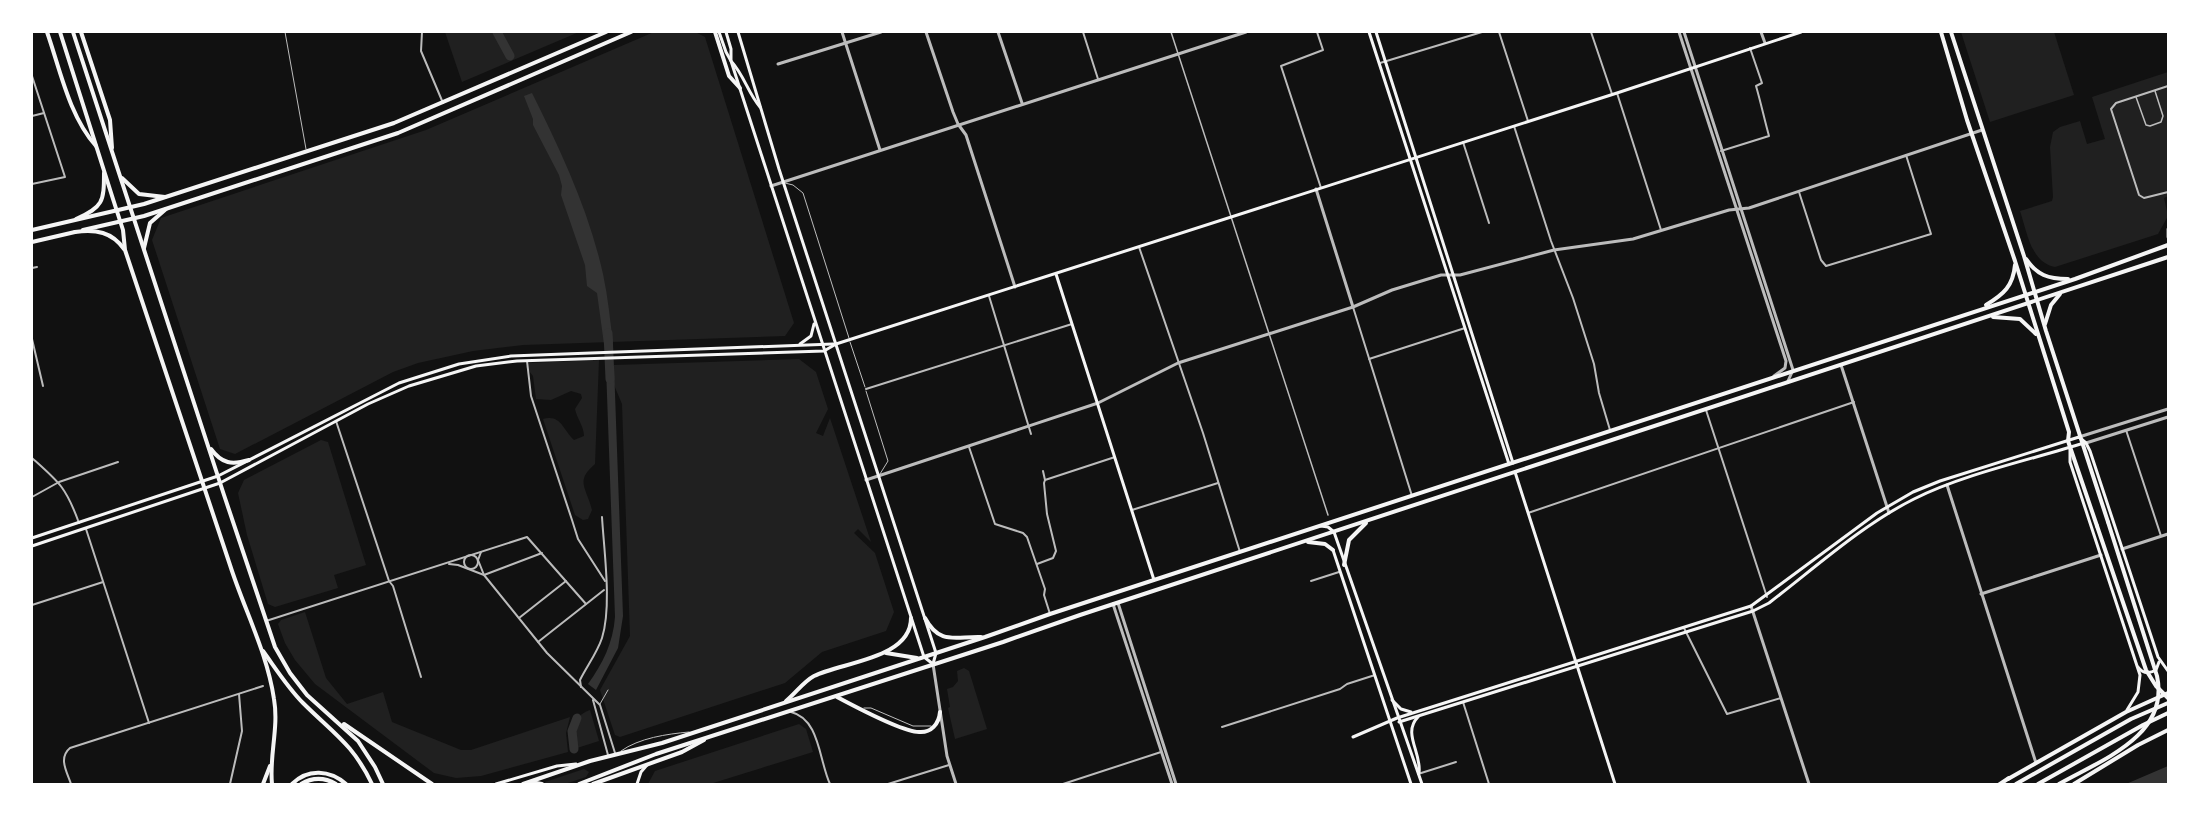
<svg xmlns="http://www.w3.org/2000/svg" width="2200" height="816" font-family="Lora,serif">
<style>
.green{fill:#202020}
.water{fill:#333}
.lines{fill:none;stroke-linecap:round;stroke-linejoin:round}
.river{stroke:#333;stroke-width:9}
.service{stroke:#bcbcbc;stroke-width:1}
.pedestrian{stroke:#bcbcbc;stroke-width:1.5}
.minor{stroke:#bcbcbc;stroke-width:2}
.tertiary{stroke:#bcbcbc;stroke-width:3}
.secondary{stroke:#f5f5f5;stroke-width:3}
.primary{stroke:#f5f5f5;stroke-width:4}
.trunk{stroke:#f5f5f5;stroke-width:4}
</style>
<rect width="100%" height="100%" fill="#111"/>
<g class="green">
<polygon points="445,32 579,32 462,82"/>
<polygon points="654,32 695,32 705,37 794,323 785,336 523,345 473,351 418,363 393,372 235,454 220,449 152,240 161,218 426,130"/>
<polygon points="1961,32 2054,32 2074,95 1990,122"/>
<path d="M2168,72v124l-4,2 4,18 -10,18 -103,33c-25,-5 -28,-36 -35,-56l32,-10 1,-4 -3,-50 3,-15 7,-5 20,-6 7,23 18,-5 -13,-42z"/>
<polygon points="799,359 816,372 828,409 816,433 823,436 830,418 871,542 858,529 854,533 875,553 894,612 886,631 822,652 785,683 620,737 615,735 600,690 630,636 622,404 614,385 614,365"/>
<path d="M599,360l-4,104c-20,17 -9,23 -3,46l-4,9 -5,1 -8,-5 -32,-96c18,-5 20,11 31,21l10,-4c0,-10 -7,-17 -9,-27l7,-11 -1,-4 -10,-3 -20,9 -15,-1 -3,-23 -7,-9 3,-4z"/>
<polygon points="321,440 328,442 366,565 334,575 338,588 275,607 268,604 247,535 238,493 244,480"/>
<polygon points="305,612 326,678 347,704 383,692 392,722 461,750 471,750 570,717 566,733 568,752 481,776 456,778 434,773 315,684 295,660 285,643 278,624 281,620"/>
<polygon points="964,668 969,671 987,729 955,739 948,708 950,707 947,689 953,687 958,681 957,671"/>
<path d="M590,710l9,31 -22,7c-3,-16 -5,-32 13,-38z"/>
<polygon points="799,724 806,729 813,752 710,784 648,784 655,771"/>
<polygon points="584,769 589,772 586,777 565,784 546,784 545,782"/>
</g>
<g class="water">
<path d="M532,93c29,58 57,118 71,181 5,23 7,46 10,69l-9,1 -7,-51 -10,-7 -2,-21 -24,-70 1,-9 -3,-11 -26,-50v-6l-9,-23z"/>
<path d="M614,366l9,250 -5,32 -22,42 -8,-6c15,-21 25,-41 27,-67l-9,-250z"/>
<polygon points="2168,766 2168,784 2126,784"/>
</g>
<g class="lines">
<g class="river">
<polyline points="497,32 510,56"/>
<polyline points="608,333 610,379"/>
<polyline points="574,749 572,731 577,718"/>
</g>
<g class="service">
<polyline points="285,32 306,149"/>
<polyline points="785,183 793,185 803,193 849,338"/>
<polyline points="850,342 865,387"/>
<polyline points="866,391 888,461 880,474"/>
<polyline points="600,704 608,690"/>
<polyline points="864,708 871,708 913,726 931,726"/>
<path d="M621,751c18,-13 46,-17 68,-19"/>
</g>
<g class="pedestrian">
<polyline points="1171,32 1328,515"/>
<polyline points="2136,97 2146,125 2150,126 2161,122 2163,116 2155,91"/>
</g>
<g class="minor">
<polyline points="422,32 421,51 443,103"/>
<polyline points="1083,32 1098,79"/>
<polyline points="1317,32 1323,50 1281,66 1321,188"/>
<polyline points="1499,32 1528,121"/>
<polyline points="1591,32 1612,94"/>
<polyline points="1380,63 1482,32"/>
<polyline points="32,76 65,177 32,184"/>
<polyline points="2168,86 2116,103 2111,109 2139,195 2144,198 2168,192"/>
<polyline points="1617,93 1661,230"/>
<polyline points="32,116 44,113"/>
<polyline points="1514,126 1551,241 1573,298 1594,364 1599,393 1610,430"/>
<polyline points="1463,142 1489,223"/>
<path d="M1721,151l48,-15c-5,-18 -8,-33 -13,-50l6,-3 -12,-35"/>
<polyline points="1799,192 1821,260 1826,266 1931,234 1906,155"/>
<polyline points="1139,247 1203,433 1240,552"/>
<polyline points="32,268 37,267"/>
<polyline points="989,296 1031,434"/>
<polyline points="1353,307 1412,496"/>
<polyline points="32,339 43,386"/>
<polyline points="1369,359 1465,328"/>
<polyline points="527,361 531,396 572,520 578,539 605,581"/>
<polyline points="866,389 1072,324"/>
<polyline points="1706,410 1767,597"/>
<polyline points="336,421 389,581 393,586 421,677"/>
<polyline points="2126,430 2161,536"/>
<polyline points="969,447 995,524 1023,533 1027,537 1045,589 1044,595 1050,614"/>
<path d="M32,458c27,24 34,29 47,65"/>
<polyline points="1043,471 1045,480"/>
<polyline points="32,497 59,482 118,462"/>
<polyline points="1132,510 1218,483"/>
<polyline points="1528,513 1854,402"/>
<polyline points="86,529 149,723"/>
<polyline points="481,552 478,560 484,575 547,653 600,705 615,753"/>
<circle cx="471" cy="562" r="7"/>
<polyline points="449,564 458,565 484,575 542,553"/>
<polyline points="1037,564 1053,558 1056,551 1047,514 1044,483 1045,480 1115,457"/>
<polyline points="1311,581 1339,572"/>
<polyline points="32,605 103,582"/>
<polyline points="519,618 566,581"/>
<polyline points="266,621 527,537 586,604"/>
<polyline points="1684,628 1727,714 1781,698"/>
<polyline points="538,642 604,590"/>
<path d="M581,687l-1,-7c7,-14 17,-27 22,-42 10,-32 2,-87 0,-121"/>
<polyline points="593,700 608,755"/>
<polyline points="1463,702 1489,784"/>
<path d="M791,712c29,7 28,49 39,72"/>
<polyline points="1222,727 1340,689 1347,684 1375,675"/>
<polyline points="1418,774 1456,762"/>
<path d="M71,784c-4,-12 -13,-26 -1,-36l193,-62"/>
<polyline points="230,784 242,731 239,694"/>
<polyline points="254,784 258,784"/>
<polyline points="888,784 949,765"/>
<polyline points="1063,784 1161,752"/>
</g>
<g class="tertiary">
<polyline points="842,32 880,150"/>
<polyline points="926,32 953,112 958,124 966,135 1015,287"/>
<polyline points="998,32 1022,103"/>
<polyline points="1679,32 1786,361 1785,368 1774,376"/>
<polyline points="1684,32 1793,370 1788,381"/>
<polyline points="1761,32 1765,43"/>
<polyline points="778,64 881,32"/>
<polyline points="771,186 1246,32"/>
<polyline points="1316,189 1353,307"/>
<polyline points="2168,229 2168,237"/>
<polyline points="1841,365 1889,513"/>
<polyline points="2079,437 2168,409"/>
<polyline points="2086,443 2168,417"/>
<polyline points="866,480 1098,403 1178,363 1353,307 1392,290 1441,275 1460,275 1554,250 1633,239 1729,210 1749,208 1982,130"/>
<polyline points="1947,485 2036,763"/>
<polyline points="2122,549 2168,534"/>
<polyline points="1981,594 2101,555"/>
<polyline points="1118,603 1176,784"/>
<polyline points="1113,604 1172,784"/>
<polyline points="1751,606 1809,784"/>
<polyline points="933,664 947,756 956,784"/>
</g>
<g class="secondary">
<polyline points="719,32 726,52 731,61 924,657 933,664 936,653 779,169 738,32"/>
<path d="M726,32l5,17v12c13,14 17,32 29,46"/>
<polyline points="1369,32 1509,464"/>
<polyline points="1376,32 1513,463"/>
<polyline points="1056,274 1154,580"/>
<polyline points="800,344 811,336 814,324"/>
<polyline points="2070,449 2070,462 2140,675 2138,692 2127,710"/>
<polyline points="1515,472 1615,784"/>
<polyline points="1321,526 1328,527 1334,532 1422,784"/>
<polyline points="32,538 218,476 399,383 459,364 511,356 833,344"/>
<polyline points="32,546 220,483 368,404 409,386 476,366 517,361 824,351 836,344 1617,93 1801,32"/>
<polyline points="1333,550 1411,784"/>
<path d="M2138,667c5,7 11,7 18,3l3,-8"/>
<polyline points="1392,700 1401,709 1411,712"/>
<path d="M1418,717c-16,16 4,36 1,56"/>
<path d="M1399,722l354,-111 16,-8c47,-36 93,-78 145,-104 50,-25 116,-39 170,-56"/>
<polyline points="1353,737 1397,718 1751,606 1877,513 1913,492 1940,481 2079,437 2086,443 2090,451 2158,657 2168,671"/>
<polyline points="496,784 557,766 576,764"/>
<polyline points="637,784 641,772 647,765"/>
</g>
<g class="primary">
<path d="M47,32c13,37 22,84 49,114"/>
<polyline points="81,32 110,120 112,148"/>
<polyline points="715,32 729,76 740,88"/>
<polyline points="1941,32 1967,120 2015,261 2069,432 2068,441 2097,526"/>
<polyline points="1951,32 2024,256 2046,331 2108,522"/>
<polyline points="32,230 144,204 394,123 606,32"/>
<polyline points="83,230 144,216 398,133 631,32"/>
<polyline points="32,242 75,232"/>
<path d="M2026,259c11,16 22,20 42,20"/>
<path d="M1986,305c18,-11 27,-19 29,-40"/>
<polyline points="1993,317 2020,319 2036,334"/>
<polyline points="2045,324 2051,305 2060,294"/>
<polyline points="1308,542 1325,544 1333,550"/>
<polyline points="1344,565 1349,540 1366,523"/>
<path d="M925,618c15,28 31,18 56,19"/>
<polyline points="886,653 917,658"/>
<path d="M837,697c15,8 66,35 82,35 12,1 20,-8 21,-20"/>
<path d="M786,701c10,-8 17,-19 28,-25 28,-14 97,-17 97,-58"/>
<polyline points="2008,779 2126,712 2168,693"/>
<polyline points="523,784 590,761 662,743 985,637 1050,614 2075,279 2168,245"/>
<polyline points="530,784 536,783 542,784"/>
<polyline points="579,784 656,754 1003,642 1080,615 2168,257"/>
<polyline points="593,784 682,752 704,740"/>
<polyline points="2074,784 2138,745 2168,730"/>
</g>
<g class="trunk">
<path d="M60,32l53,167 10,31 2,20c36,105 71,210 105,315 14,44 37,87 44,134 5,29 -5,57 -2,85"/>
<polyline points="73,32 224,495 275,647 290,673 307,695 358,741 375,767 383,784"/>
<polyline points="122,178 139,194 165,197"/>
<path d="M76,219c27,-12 28,-17 28,-46"/>
<path d="M75,232c21,-3 37,0 49,17"/>
<polyline points="144,248 150,223 166,209"/>
<path d="M211,449c11,15 21,16 38,11"/>
<polyline points="2097,526 2146,670 2156,686 2168,698"/>
<path d="M263,651c13,18 25,37 40,52 30,30 50,41 69,81"/>
<polyline points="344,724 432,784"/>
<polyline points="263,784 270,766"/>
<path d="M292,784c16,-16 38,-14 54,0"/>
<path d="M301,784c12,-7 23,-7 35,0"/>
<polyline points="2000,784 2009,778"/>
<polyline points="2016,784 2131,719 2168,703"/>
<polyline points="2038,784 2143,725 2168,713"/>
<path d="M2059,784c42,-24 111,-48 98,-108l-49,-154"/>
</g>
</g>
<rect width="2200" height="816" fill="none" stroke="#ffffff" stroke-width="66"/>
</svg>
